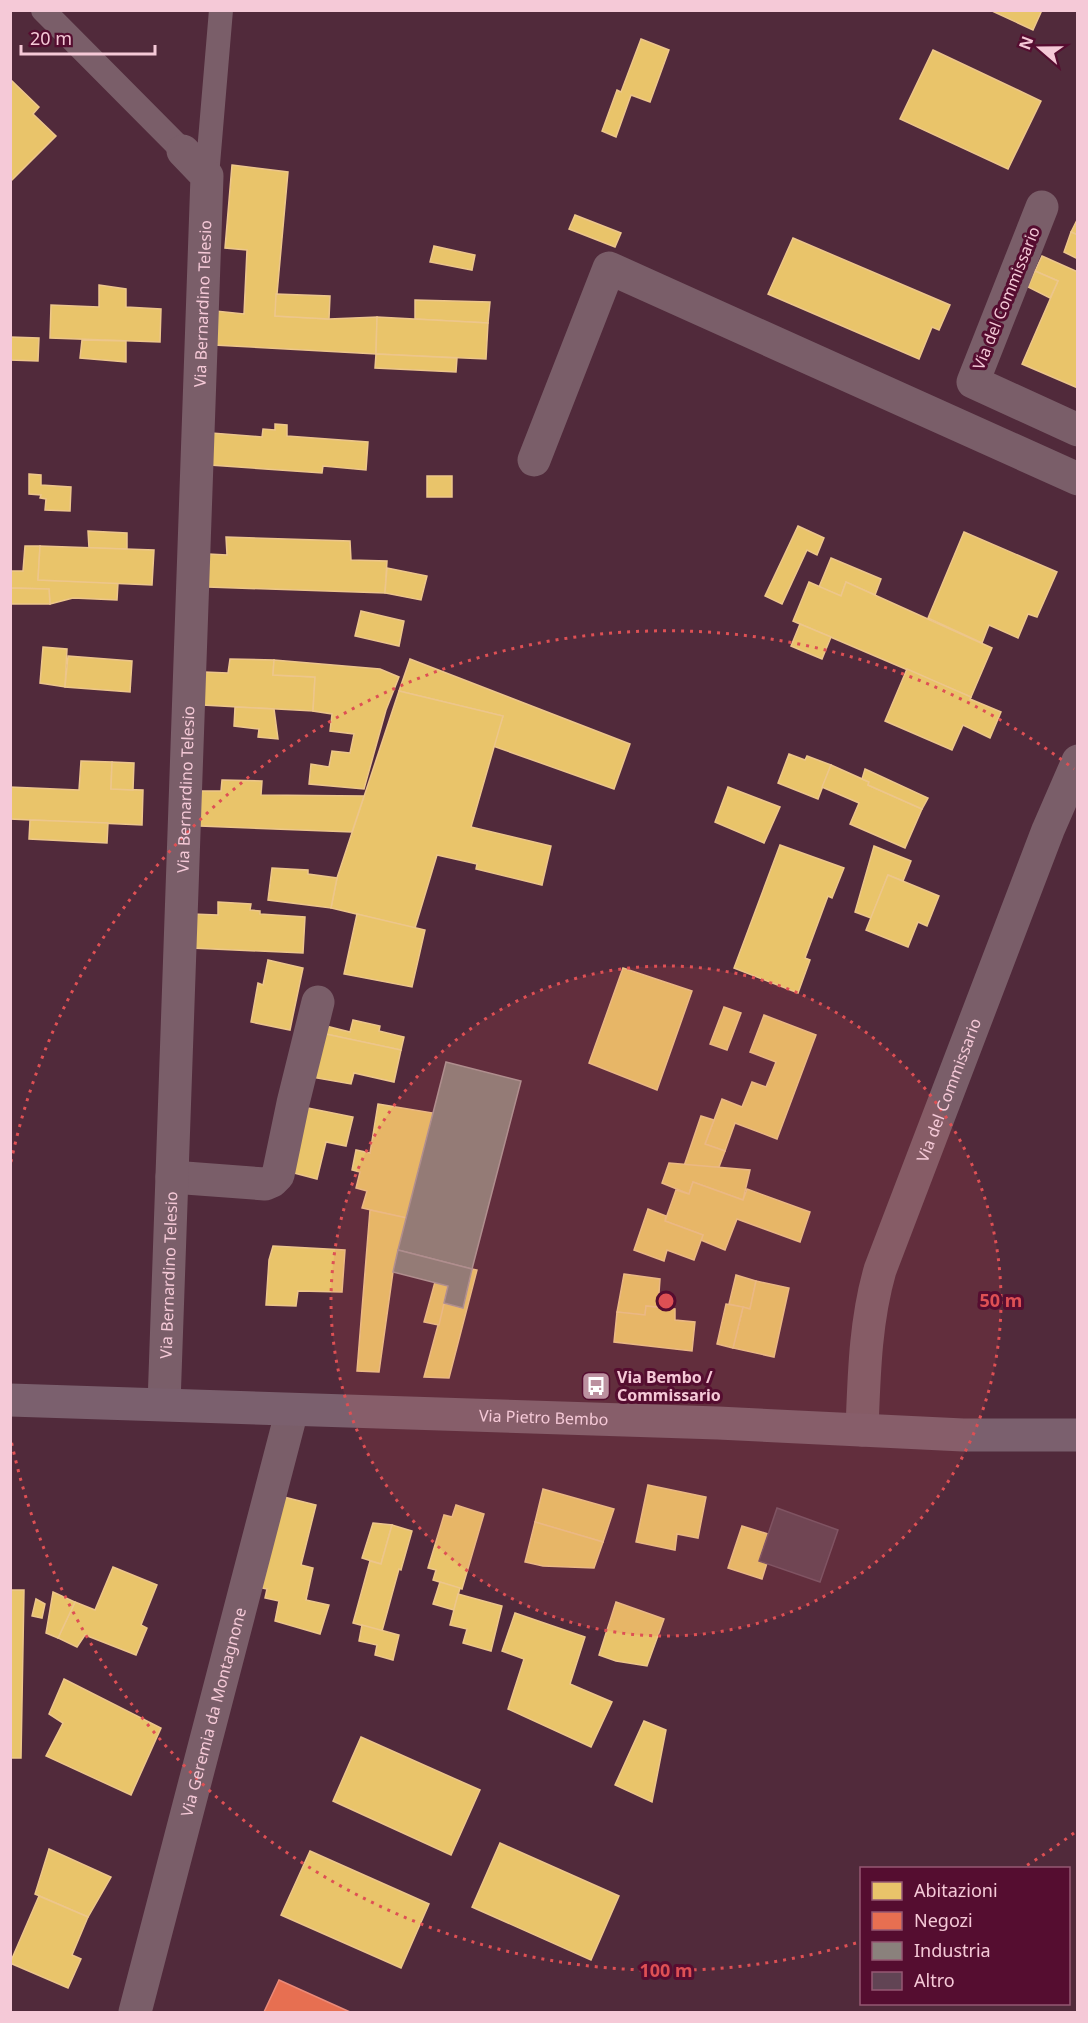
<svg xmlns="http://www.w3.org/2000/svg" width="1088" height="2023" font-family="'Noto Sans',sans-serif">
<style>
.homes{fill:#e9c46a;stroke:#edc68b;stroke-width:1.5}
.shops{fill:#e76f51;stroke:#eb8a79;stroke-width:1.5}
.industry{fill:#8a817c;stroke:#aa9797;stroke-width:1.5}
.building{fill:#614454;stroke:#735465;stroke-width:1.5}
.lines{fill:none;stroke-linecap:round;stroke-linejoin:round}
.service{stroke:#7a5e69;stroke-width:24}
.minor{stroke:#7a5e69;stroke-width:33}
.secondary{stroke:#7b606e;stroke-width:33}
.ring{fill:none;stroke:#de5054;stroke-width:3;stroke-dasharray:3 6}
.labels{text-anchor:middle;stroke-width:6;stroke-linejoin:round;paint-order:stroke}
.street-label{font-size:16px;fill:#f5c9d7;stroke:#550d30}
.poi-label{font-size:16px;font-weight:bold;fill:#f5c9d7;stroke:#550d30;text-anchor:start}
.centre{fill:#de5054;stroke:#550d30;stroke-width:3}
.ring-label{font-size:18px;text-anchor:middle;font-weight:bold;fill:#de5054;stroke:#550d30;stroke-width:6;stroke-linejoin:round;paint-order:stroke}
</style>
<rect width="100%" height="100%" fill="#512a3b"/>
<g class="homes">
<polygon points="990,10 1042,10 1033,30"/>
<polygon points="641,39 669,50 650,102 631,95 616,137 602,131 617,90 621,92"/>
<polygon points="933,50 1041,101 1008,169 900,119"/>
<polygon points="10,79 39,107 33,114 56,136 10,182"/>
<polygon points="232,165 288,172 275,316 329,319 377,317 376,354 214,345 216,311 244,314 247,250 225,248"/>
<polygon points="575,215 621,233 615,247 569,229"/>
<polygon points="1078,218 1078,235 1071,232"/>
<polygon points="1071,232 1078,235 1078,259 1064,252"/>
<polygon points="793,238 950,305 939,330 932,327 919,359 768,294"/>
<polygon points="434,246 475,255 472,270 430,262"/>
<polygon points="1042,256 1078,272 1078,388 1022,364 1058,281 1035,271"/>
<polygon points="1035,271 1058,281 1050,298 1028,287"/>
<polygon points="99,285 126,289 126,307 161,309 160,342 50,338 51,305 99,307"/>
<polygon points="276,294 330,296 329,319 275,316"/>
<polygon points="415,300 490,302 488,323 415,319"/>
<polygon points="377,317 488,323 486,359 376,354"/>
<polygon points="10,337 39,338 38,361 10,360"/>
<polygon points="82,340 126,341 126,362 80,358"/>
<polygon points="376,354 457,358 456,372 375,368"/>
<polygon points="275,424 287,425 287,436 368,442 366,470 323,466 322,473 210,465 212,433 262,437 263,429 275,430"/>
<polygon points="29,474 41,475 41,485 71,487 70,511 45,510 46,499 40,498 41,495 29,494"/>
<rect x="427" y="476" width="25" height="21"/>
<polygon points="798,526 824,538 817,555 807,550 782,604 765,596"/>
<polygon points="88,531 127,533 127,549 89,548"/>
<polygon points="964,532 1057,572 1037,617 1028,614 1018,638 989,625 982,643 928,618"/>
<polygon points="226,537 350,541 351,560 387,561 385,593 208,587 209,554 227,555"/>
<polygon points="25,546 40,546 38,580 118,583 117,600 73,598 50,604 49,589 10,588 10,571 23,571"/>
<polygon points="40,546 154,550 152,585 38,580"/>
<polygon points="831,558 881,579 875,595 846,582 841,596 819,587"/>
<polygon points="387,568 427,576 421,600 385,593"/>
<polygon points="809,582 841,596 846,582 992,648 971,697 793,621"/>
<polygon points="10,588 49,589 50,604 10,604"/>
<polygon points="361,611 404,621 399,646 355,636"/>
<polygon points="800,624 831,637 822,659 791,646"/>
<polygon points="43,647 67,649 65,687 40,683"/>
<polygon points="68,656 132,661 130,692 65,687"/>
<polygon points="230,659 274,660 273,675 315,677 313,711 203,705 205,672 228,673"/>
<polygon points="410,659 630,744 614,789 493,746 503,716 399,691"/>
<polygon points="274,660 380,669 399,677 386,710 364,789 309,784 311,764 329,767 332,751 350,753 354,734 330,731 332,714 313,711 315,677 273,675"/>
<polygon points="907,669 971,697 970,699 1001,712 990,738 963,725 952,750 885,721"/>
<polygon points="399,691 503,716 471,827 551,846 542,885 476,869 477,864 437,855 415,928 331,908 337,878"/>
<polygon points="235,707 274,709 278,739 258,737 259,729 234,726"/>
<polygon points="789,754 805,760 807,756 831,765 818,799 778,783"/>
<polygon points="81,761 112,762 111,789 143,790 142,825 10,819 10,787 79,790"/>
<polygon points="112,762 134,763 133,790 111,789"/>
<polygon points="831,765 869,782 868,785 922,809 905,848 850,824 859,803 822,787"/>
<polygon points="865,769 928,798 922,809 868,785 869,782 862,779"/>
<polygon points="222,780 262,781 261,795 364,796 352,832 200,826 201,791 221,791"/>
<polygon points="728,787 780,807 764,843 715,822"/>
<polygon points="30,820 108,823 107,843 29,839"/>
<polygon points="780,845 844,868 832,898 828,896 805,958 810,960 798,993 734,968"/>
<polygon points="874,846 911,861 903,881 888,875 871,918 855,912"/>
<polygon points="272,868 308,870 308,874 337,878 331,908 268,900"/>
<polygon points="888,875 939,896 927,926 918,922 908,947 866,930"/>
<polygon points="218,902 251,904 250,910 260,911 260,914 305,917 303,953 191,948 193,914 218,915"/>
<polygon points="357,914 425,930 412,987 344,974"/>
<polygon points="268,960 303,968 290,1030 251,1022 258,983 263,985"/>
<polygon points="623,968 692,991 657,1090 589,1063"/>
<polygon points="724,1007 741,1013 727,1050 710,1044"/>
<polygon points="764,1015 816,1035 777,1139 735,1123 725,1151 705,1144 722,1099 742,1107 752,1082 766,1087 776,1062 750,1052"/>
<polygon points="353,1020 380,1026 379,1031 404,1037 401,1050 321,1033 322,1025 350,1032"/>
<polygon points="321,1033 401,1050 394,1082 354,1073 351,1084 311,1077"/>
<polygon points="378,1104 433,1113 407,1218 362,1208 367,1191 356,1188 360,1172 352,1170 356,1150 370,1153"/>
<polygon points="303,1107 353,1117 346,1146 326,1142 317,1179 290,1172"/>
<polygon points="701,1116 714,1120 705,1144 725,1151 719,1167 684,1166"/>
<polygon points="669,1163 750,1170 743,1200 693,1182 689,1194 662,1183"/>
<polygon points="693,1182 743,1200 747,1189 810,1212 800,1242 737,1219 725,1250 701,1240 703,1235 665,1221 676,1190 689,1194"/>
<polygon points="648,1209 666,1216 665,1221 703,1235 694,1260 667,1250 664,1261 634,1250"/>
<polygon points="370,1210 407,1218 393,1272 379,1372 357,1371"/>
<polygon points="273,1246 345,1250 342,1292 298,1291 296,1306 266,1305 269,1260"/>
<polygon points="472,1269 477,1270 449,1378 424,1377 444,1303 463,1308"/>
<polygon points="624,1274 660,1279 658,1307 646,1306 645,1315 617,1312"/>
<polygon points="736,1275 756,1281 750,1309 729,1304"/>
<polygon points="756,1281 789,1288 774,1357 733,1348 743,1307 750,1309"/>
<polygon points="435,1282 448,1286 439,1325 424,1322"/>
<polygon points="726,1304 743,1307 733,1348 717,1344"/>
<polygon points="646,1306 675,1309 675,1320 695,1322 692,1351 614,1342 617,1312 645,1315"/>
<polygon points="648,1485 706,1497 698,1538 677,1534 675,1550 636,1542"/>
<polygon points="543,1489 614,1509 603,1542 535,1522"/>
<polygon points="284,1497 316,1505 301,1565 313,1568 306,1600 329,1605 320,1634 275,1621 279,1601 265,1598 267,1589 262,1588"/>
<polygon points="456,1505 484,1514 462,1589 433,1580 436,1570 428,1568 444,1515 452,1517"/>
<polygon points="535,1522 603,1542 594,1568 543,1566 525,1562"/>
<polygon points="373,1523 392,1525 381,1564 362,1558"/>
<polygon points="392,1525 412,1531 401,1570 399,1569 382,1631 353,1623 370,1561 381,1564"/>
<polygon points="742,1526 768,1534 759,1561 767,1563 762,1579 728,1568"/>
<polygon points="113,1567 157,1585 141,1625 147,1628 136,1655 85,1635 77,1647 58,1638 75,1602 95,1610"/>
<polygon points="440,1582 460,1588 454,1610 433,1604"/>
<polygon points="10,1590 24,1590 21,1758 10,1758"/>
<polygon points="53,1592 75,1602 58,1638 46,1633"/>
<polygon points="458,1594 502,1606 491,1651 463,1643 467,1629 450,1625"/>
<polygon points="36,1599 45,1604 42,1618 32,1616"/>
<polygon points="616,1602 664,1619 647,1666 616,1661 599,1655"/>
<polygon points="515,1613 585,1637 570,1684 612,1702 591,1747 508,1709 524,1659 502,1651"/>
<polygon points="362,1625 399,1635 393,1660 375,1655 377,1645 359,1641"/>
<polygon points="64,1679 161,1728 131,1795 46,1756 63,1723 49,1714"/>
<polygon points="644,1721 666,1730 652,1802 615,1785"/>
<polygon points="361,1737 480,1790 451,1855 333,1801"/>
<polygon points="500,1843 619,1896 591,1960 472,1907"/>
<polygon points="49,1849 111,1877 88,1917 35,1894"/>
<polygon points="310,1851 429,1904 401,1968 281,1915"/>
<polygon points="39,1896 88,1917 72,1955 81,1959 68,1988 10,1963"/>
</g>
<polygon class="shops" points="279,1980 350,2012 264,2012"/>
<g class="industry">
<polygon points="446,1062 521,1081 472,1269 398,1250"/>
<polygon points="398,1250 472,1269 463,1308 444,1303 448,1286 393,1272"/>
</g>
<polygon class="building" points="777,1508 838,1530 820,1582 759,1561"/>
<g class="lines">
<g class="service">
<polyline points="43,10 183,151"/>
<polyline points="207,176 221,10"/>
</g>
<g class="minor">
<polyline points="1042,207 973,382 1078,430"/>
<polyline points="534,460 609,268 1078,479"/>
<polyline points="172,1177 265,1184 272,1181 278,1175 293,1103 318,1002"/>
<path id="s1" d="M164,1404l43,-1228 -24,-25"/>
<path id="s2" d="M862,1430c2,-53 3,-108 18,-160l168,-440 30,-69"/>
<path id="s3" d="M135,2012l157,-602"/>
</g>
<path class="secondary" id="s4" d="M10,1400l708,23 245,12h115"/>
</g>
<circle cx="666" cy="1301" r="335" fill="#de5054" fill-opacity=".12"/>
<g class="ring">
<circle cx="666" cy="1301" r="335"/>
<path d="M1074 1833A670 670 0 0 1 1026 1866M856 1943A670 670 0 0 1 11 1440M11 1162A670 670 0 0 1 1074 769"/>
</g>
<defs>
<g id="bus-square" transform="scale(1.5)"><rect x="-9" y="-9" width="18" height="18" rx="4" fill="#bc91a0" stroke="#550d30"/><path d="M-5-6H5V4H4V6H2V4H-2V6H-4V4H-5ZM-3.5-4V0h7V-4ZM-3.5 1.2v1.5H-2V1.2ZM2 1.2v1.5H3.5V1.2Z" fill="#fff"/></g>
</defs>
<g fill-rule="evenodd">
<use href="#bus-square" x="596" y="1386"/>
</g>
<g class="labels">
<g class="street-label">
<text transform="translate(1006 298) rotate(-68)" y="6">Via del Commissario</text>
<text dy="6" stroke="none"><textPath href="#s1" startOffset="1101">Via Bernardino Telesio</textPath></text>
<text dy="6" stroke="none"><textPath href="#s1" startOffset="615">Via Bernardino Telesio</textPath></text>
<text dy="6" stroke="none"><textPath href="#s2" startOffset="354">Via del Commissario</textPath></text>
<text dy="6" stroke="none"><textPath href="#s1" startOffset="129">Via Bernardino Telesio</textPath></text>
<text dy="6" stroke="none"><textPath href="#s4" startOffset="534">Via Pietro Bembo</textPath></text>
<text dy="6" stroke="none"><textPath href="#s3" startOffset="310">Via Geremia da Montagnone</textPath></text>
</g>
<g class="poi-label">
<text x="617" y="1383">Via Bembo /<tspan x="617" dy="18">Commissario</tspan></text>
</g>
</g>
<circle cx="666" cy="1301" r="9" class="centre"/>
<g class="ring-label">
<text x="1001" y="1307">50 m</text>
<text x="666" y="1977">100 m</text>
</g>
<rect width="1088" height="2023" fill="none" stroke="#f5c9d7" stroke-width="24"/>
<rect x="860" y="1867" width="210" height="138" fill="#550d30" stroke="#955873" stroke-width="1.5"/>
<rect x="872" y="1882" width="30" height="18" fill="#e9c46a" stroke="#955873" stroke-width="1.5"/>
<text x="914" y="1897" font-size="18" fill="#f5c9d7">Abitazioni</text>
<rect x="872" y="1912" width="30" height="18" fill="#e76f51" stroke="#955873" stroke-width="1.5"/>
<text x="914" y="1927" font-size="18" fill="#f5c9d7">Negozi</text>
<rect x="872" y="1942" width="30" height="18" fill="#8a817c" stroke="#955873" stroke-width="1.5"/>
<text x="914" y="1957" font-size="18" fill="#f5c9d7">Industria</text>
<rect x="872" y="1972" width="30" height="18" fill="#614454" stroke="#955873" stroke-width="1.5"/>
<text x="914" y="1987" font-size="18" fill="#f5c9d7">Altro</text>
<g transform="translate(1040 48) rotate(290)" stroke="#550d30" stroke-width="4.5" paint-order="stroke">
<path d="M0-4.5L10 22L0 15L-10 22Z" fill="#f5c9d7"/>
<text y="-9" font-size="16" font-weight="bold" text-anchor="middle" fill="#f5c9d7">N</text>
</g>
<path d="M21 45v9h134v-9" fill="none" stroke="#f5c9d7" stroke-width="3"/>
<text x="30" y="45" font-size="18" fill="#f5c9d7" stroke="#550d30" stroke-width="4.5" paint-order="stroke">20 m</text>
</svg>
